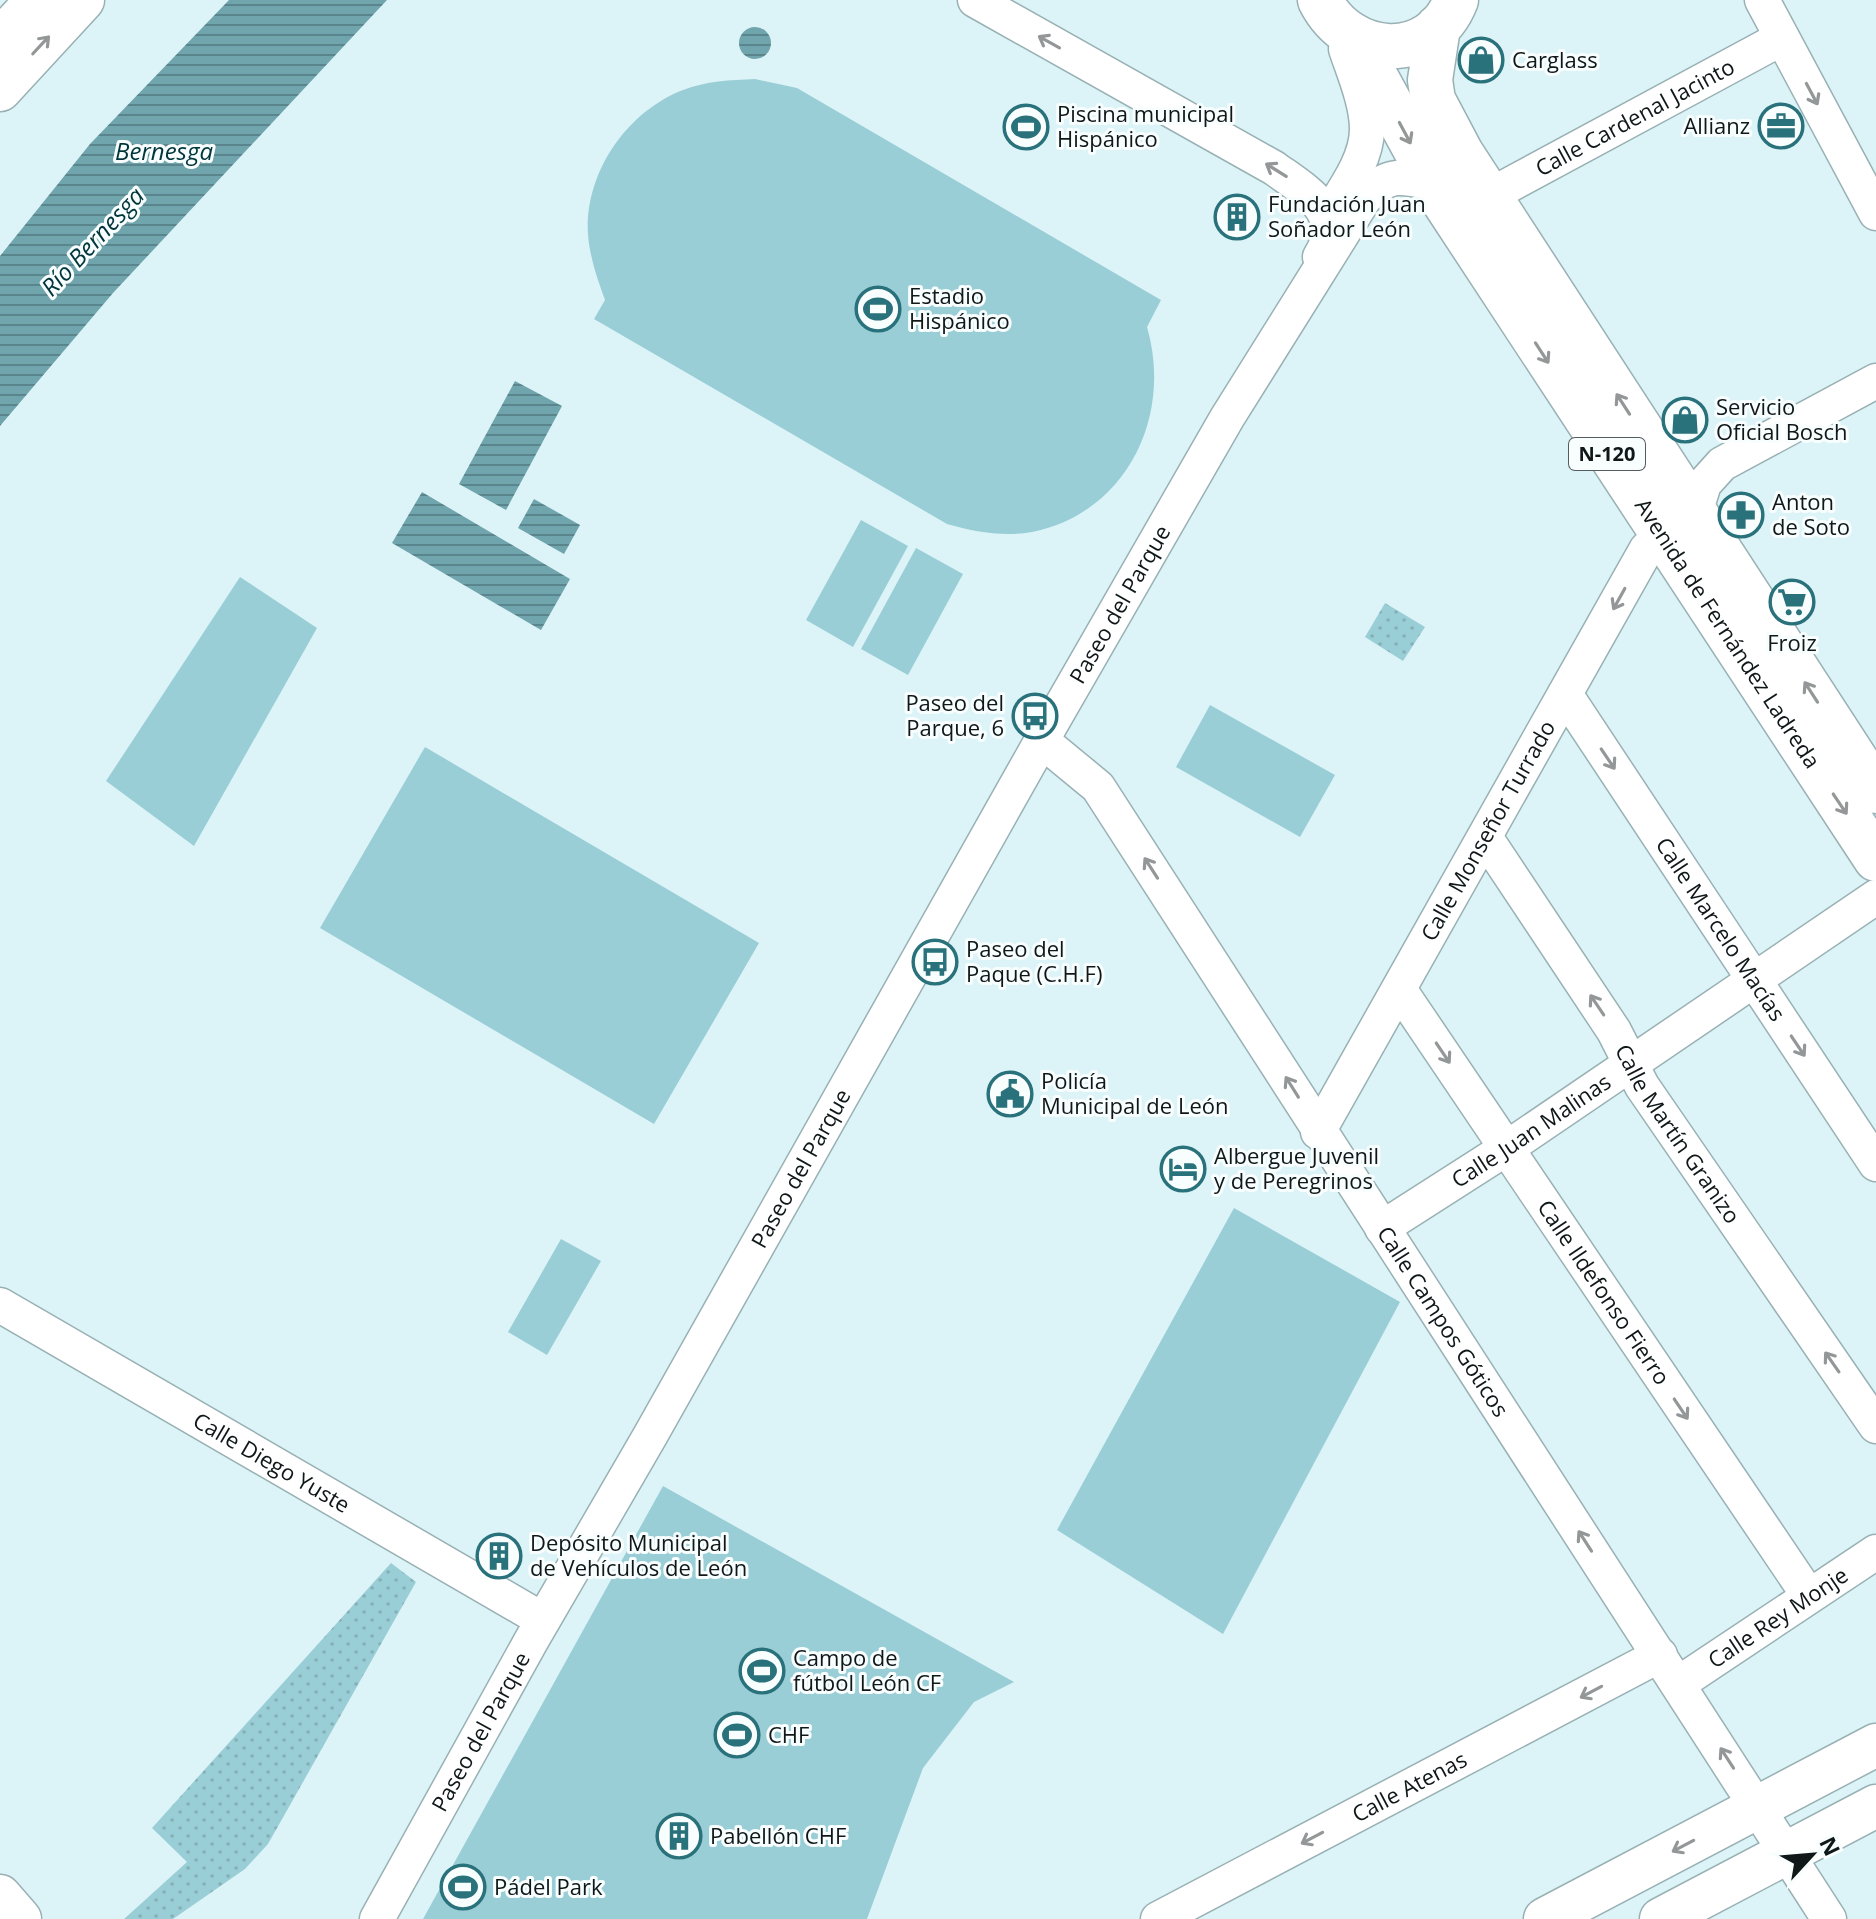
<svg xmlns="http://www.w3.org/2000/svg" width="1876" height="1919" font-family="'Open Sans',sans-serif">
<style>
.green{fill:url(#green-dots)}
.pitch{fill:#9aced6}
.water{fill:url(#water-rules)}
.lines{fill:none;stroke-linecap:round;stroke-linejoin:round}
.minor-casing{stroke:#99b1b4;stroke-width:37}
.major-casing{stroke:#99b1b4;stroke-width:45}
.highway-casing{stroke:#99b1b4;stroke-width:47}
.minor{stroke:#fff;stroke-width:34}
.major{stroke:#fff;stroke-width:42}
.highway{stroke:#fff;stroke-width:44}
.oneway{stroke:#939798}
.labels{text-anchor:middle;stroke-width:6;stroke-linejoin:round;paint-order:stroke}
.shield{fill:#f8fdfe;stroke:#555c5e;stroke-width:2}
.shield-label{font-size:20px;font-weight:bold;fill:#0f1719}
.poi-label{font-size:22px;fill:#0f1719;stroke:#f8fdfe;text-anchor:start}
.street-label{font-size:22px;fill:#0f1719;stroke:#f8fdfe}
.water-label{font-size:24px;font-style:italic;fill:#00353b;stroke:#f8fdfe}
</style>
<defs>
<pattern id="green-dots" width="8" height="8" patternUnits="userSpaceOnUse" patternTransform="scale(2)"><rect width="8" height="8" fill="#9aced6"/><path d="M2 2h.1M6 6h.1" fill="none" stroke="#84b0b7" stroke-width="1.8" stroke-linecap="round"/></pattern>
<pattern id="water-rules" width="6" height="5" patternUnits="userSpaceOnUse" patternTransform="scale(2)"><rect width="6" height="5" fill="#70a5ad"/><path d="M0 2.5h6" fill="none" stroke="#5a858c"/></pattern>
</defs>
<rect width="100%" height="100%" fill="#dcf4f8"/>
<g class="green">
<polygon points="1385,603 1425,627 1403,661 1365,637"/>
<polygon points="391,1563 416,1582 268,1844 245,1869 173,1919 124,1919 187,1862 152,1828"/>
</g>
<g class="pitch">
<path d="M755,79l42,9 364,212 -14,27c26,89 -20,186 -115,205 -29,5 -57,0 -85,-8l-353,-205 11,-19c-8,-22 -15,-42 -17,-65 -4,-61 38,-123 95,-145 23,-9 47,-10 72,-11z"/>
<polygon points="861,520 908,546 853,647 806,620"/>
<polygon points="916,548 963,574 908,675 861,649"/>
<polygon points="240,577 317,628 194,846 106,781"/>
<polygon points="1210,705 1335,775 1300,837 1176,767"/>
<polygon points="425,747 759,943 654,1124 320,928"/>
<polygon points="1234,1208 1400,1302 1223,1634 1057,1530"/>
<polygon points="561,1239 601,1261 547,1355 508,1332"/>
<polygon points="663,1486 1014,1682 974,1702 923,1768 867,1919 423,1919"/>
</g>
<g class="water">
<polygon points="229,0 387,0 113,293 0,426 0,256 90,144"/>
<circle cx="755" cy="43" r="16"/>
<polygon points="515,381 562,406 506,510 459,484"/>
<polygon points="422,492 570,579 541,630 392,543"/>
<polygon points="534,499 580,525 564,554 518,528"/>
</g>
<g class="lines">
<g class="minor-casing">
<g id="minor">
<path d="M975,0l299,168c32,23 73,45 46,89"/>
<polyline points="1762,0 1876,213"/>
<path id="s1" d="M1487,197l295,-159"/>
<path d="M1328,216c16,-26 39,-56 39,-87 0,-26 -13,-56 -21,-80"/>
<polyline points="1695,513 1704,484 1722,464 1876,381"/>
<path id="s2" d="M1565,694l311,470"/>
<path id="s3" d="M1041,740l57,47 731,1132"/>
<path id="s4" d="M1485,837l129,194 28,55 234,340"/>
<path id="s5" d="M1399,989l410,607"/>
<path id="s6" d="M1318,1132l328,-582 15,-16"/>
<path id="s7" d="M1382,1228l125,-80 369,-251"/>
<path id="s8" d="M0,1305l543,315"/>
<path id="s9" d="M1678,1684l198,-132"/>
<path id="s10" d="M377,1919l154,-278 119,-205 401,-712 176,-306 137,-219c23,-27 36,-23 69,-16"/>
<path id="s11" d="M1158,1919l502,-264"/>
</g>
</g>
<g class="major-casing">
<g id="major">
<polyline points="0,40 37,0"/>
<polyline points="0,90 83,0"/>
<polyline points="0,1896 20,1919"/>
<polyline points="1545,1919 1876,1745"/>
<polyline points="1661,1919 1876,1806"/>
</g>
</g>
<g class="highway-casing">
<g id="highway">
<path d="M1320,0c30,59 111,64 136,0"/>
<polyline points="1438,27 1430,80 1433,100 1461,153 1876,791"/>
<path id="s12" d="M1355,39l88,161 433,659"/>
</g>
</g>
<use href="#minor" class="minor"/>
<use href="#major" class="major"/>
<use href="#highway" class="highway"/>
</g>
<defs><path id="oneway-shaft" d="M-6 0H5M1.5-3L5.5 0L1.5 3" fill="none" stroke-width="1.6" stroke-linecap="round" stroke-linejoin="round" transform="scale(2)"/></defs>
<g class="oneway">
<use href="#oneway-shaft" transform="translate(1049 42) rotate(-151)"/>
<use href="#oneway-shaft" transform="translate(41 45) rotate(-47)"/>
<use href="#oneway-shaft" transform="translate(1812 94) rotate(62)"/>
<use href="#oneway-shaft" transform="translate(1405 133) rotate(62)"/>
<use href="#oneway-shaft" transform="translate(1276 170) rotate(-148)"/>
<use href="#oneway-shaft" transform="translate(1542 353) rotate(57)"/>
<use href="#oneway-shaft" transform="translate(1623 404) rotate(-123)"/>
<use href="#oneway-shaft" transform="translate(1619 599) rotate(119)"/>
<use href="#oneway-shaft" transform="translate(1811 692) rotate(-123)"/>
<use href="#oneway-shaft" transform="translate(1608 759) rotate(56)"/>
<use href="#oneway-shaft" transform="translate(1840 804) rotate(56)"/>
<use href="#oneway-shaft" transform="translate(1151 868) rotate(-123)"/>
<use href="#oneway-shaft" transform="translate(1597 1005) rotate(-124)"/>
<use href="#oneway-shaft" transform="translate(1798 1046) rotate(56)"/>
<use href="#oneway-shaft" transform="translate(1443 1053) rotate(56)"/>
<use href="#oneway-shaft" transform="translate(1292 1087) rotate(-122)"/>
<use href="#oneway-shaft" transform="translate(1832 1362) rotate(-125)"/>
<use href="#oneway-shaft" transform="translate(1681 1409) rotate(56)"/>
<use href="#oneway-shaft" transform="translate(1585 1541) rotate(-123)"/>
<use href="#oneway-shaft" transform="translate(1591 1692) rotate(152)"/>
<use href="#oneway-shaft" transform="translate(1727 1758) rotate(-123)"/>
<use href="#oneway-shaft" transform="translate(1312 1838) rotate(152)"/>
<use href="#oneway-shaft" transform="translate(1683 1846) rotate(152)"/>
</g>
<defs>
<g id="shop-ring" transform="scale(2.3)"><circle r="9.5" fill="#f8fdfe" stroke="#29717b" stroke-width="1.5"/><path d="M-5-2.5h2.3a2.7 3.5 0 0 1 5.4 0H5L5.5 6h-11ZM-1.5-2.5h3a1.5 2.3 0 0 0-3 0Z" fill="#29717b"/></g>
<g id="office-ring" transform="scale(2.3)"><circle r="9.5" fill="#f8fdfe" stroke="#29717b" stroke-width="1.5"/><path d="M-6-3h4V-5.5h4V-3h4V5H-6ZM-1-4.5V-3h2v-1.5ZM-6 0V1H6V0Z" fill="#29717b"/></g>
<g id="stadium-ring" transform="scale(2.3)"><circle r="9.5" fill="#f8fdfe" stroke="#29717b" stroke-width="1.5"/><path d="M0-5a6.5 5 0 1 0 0 10a6.5 5 0 1 0 0-10ZM-3.5-1.8h7v3.6h-7Z" fill="#29717b"/></g>
<g id="building-ring" transform="scale(2.3)"><circle r="9.5" fill="#f8fdfe" stroke="#29717b" stroke-width="1.5"/><path d="M-4-6H4V6H1V3H-1V6H-4ZM-2.5-4.3h1.7v1.8h-1.7ZM.8-4.3h1.7v1.8H.8ZM-2.5-1h1.7V.8h-1.7ZM.8-1h1.7V.8H.8Z" fill="#29717b"/></g>
<g id="pharmacy-ring" transform="scale(2.3)"><circle r="9.5" fill="#f8fdfe" stroke="#29717b" stroke-width="1.5"/><path d="M-2-6h4v4h4v4h-4v4h-4v-4h-4v-4h4Z" fill="#29717b"/></g>
<g id="supermarket-ring" transform="scale(2.3)"><circle r="9.5" fill="#f8fdfe" stroke="#29717b" stroke-width="1.5"/><path d="M-6-5.5h2.5l.6 2H6L4.5 2H-2.5L-4.4-4H-6ZM-1.5 3.2a1.3 1.3 0 1 0 .1 0ZM3 3.2a1.3 1.3 0 1 0 .1 0Z" fill="#29717b"/></g>
<g id="bus-ring" transform="scale(2.3)"><circle r="9.5" fill="#f8fdfe" stroke="#29717b" stroke-width="1.5"/><path d="M-5-6H5V4H4V6H2V4H-2V6H-4V4H-5ZM-3.5-4V0h7V-4ZM-3.5 1.2v1.5H-2V1.2ZM2 1.2v1.5H3.5V1.2Z" fill="#29717b"/></g>
<g id="civic-ring" transform="scale(2.3)"><circle r="9.5" fill="#f8fdfe" stroke="#29717b" stroke-width="1.5"/><path d="M-.6-6.5H3V-4.5H.6V-3L4-1V1h2V6H-6V1h2V-1L-.6-3ZM-1.2 2.5V6h2.4V2.5Z" fill="#29717b"/></g>
<g id="hotel-ring" transform="scale(2.3)"><circle r="9.5" fill="#f8fdfe" stroke="#29717b" stroke-width="1.5"/><path d="M-6-4.5h1.5V1H6V5H4.5V3h-9V5H-6ZM-4 0a1.8 1.8 0 1 1 3.6 0ZM.5 0V-2.5h3Q6-2.5 6 0Z" fill="#29717b"/></g>
</defs>
<g fill-rule="evenodd">
<use href="#shop-ring" x="1481" y="60"/>
<use href="#office-ring" x="1781" y="126"/>
<use href="#stadium-ring" x="1026" y="127"/>
<use href="#building-ring" x="1237" y="217"/>
<use href="#stadium-ring" x="878" y="309"/>
<use href="#shop-ring" x="1685" y="420"/>
<use href="#pharmacy-ring" x="1741" y="515"/>
<use href="#supermarket-ring" x="1792" y="602"/>
<use href="#bus-ring" x="1035" y="716"/>
<use href="#bus-ring" x="935" y="962"/>
<use href="#civic-ring" x="1010" y="1094"/>
<use href="#hotel-ring" x="1183" y="1169"/>
<use href="#building-ring" x="499" y="1556"/>
<use href="#stadium-ring" x="762" y="1671"/>
<use href="#stadium-ring" x="737" y="1735"/>
<use href="#building-ring" x="679" y="1836"/>
<use href="#stadium-ring" x="463" y="1887"/>
</g>
<g class="labels">
<rect class="shield" x="1569" y="438" width="76" height="32" rx="6"/>
<g class="shield-label">
<text x="1607" y="461">N-120</text>
</g>
<g class="poi-label">
<text x="1512" y="68">Carglass</text>
<text x="1057" y="122">Piscina municipal<tspan x="1057" dy="25">Hispánico</tspan></text>
<text x="1750" y="134" text-anchor="end">Allianz</text>
<text x="1268" y="212">Fundación Juan<tspan x="1268" dy="25">Soñador León</tspan></text>
<text x="909" y="304">Estadio<tspan x="909" dy="25">Hispánico</tspan></text>
<text x="1716" y="415">Servicio<tspan x="1716" dy="25">Oficial Bosch</tspan></text>
<text x="1772" y="510">Anton<tspan x="1772" dy="25">de Soto</tspan></text>
<text x="1792" y="651" text-anchor="middle">Froiz</text>
<text x="1004" y="711" text-anchor="end">Paseo del<tspan x="1004" dy="25">Parque, 6</tspan></text>
<text x="966" y="957">Paseo del<tspan x="966" dy="25">Paque (C.H.F)</tspan></text>
<text x="1041" y="1089">Policía<tspan x="1041" dy="25">Municipal de León</tspan></text>
<text x="1214" y="1164">Albergue Juvenil<tspan x="1214" dy="25">y de Peregrinos</tspan></text>
<text x="530" y="1551">Depósito Municipal<tspan x="530" dy="25">de Vehículos de León</tspan></text>
<text x="793" y="1666">Campo de<tspan x="793" dy="25">fútbol León CF</tspan></text>
<text x="768" y="1743">CHF</text>
<text x="710" y="1844">Pabellón CHF</text>
<text x="494" y="1895">Pádel Park</text>
</g>
<g class="street-label">
<text dy="8" stroke="none"><textPath href="#s1" startOffset="168">Calle Cardenal Jacinto</textPath></text>
<text dy="8" stroke="none"><textPath href="#s10" startOffset="1510">Paseo del Parque</textPath></text>
<text dy="8" stroke="none"><textPath href="#s12" startOffset="702">Avenida de Fernández Ladreda</textPath></text>
<text dy="8" stroke="none"><textPath href="#s6" startOffset="346">Calle Monseñor Turrado</textPath></text>
<text dy="8" stroke="none"><textPath href="#s2" startOffset="282">Calle Marcelo Macías</textPath></text>
<text dy="8" stroke="none"><textPath href="#s7" startOffset="178">Calle Juan Malinas</textPath></text>
<text dy="8" stroke="none"><textPath href="#s4" startOffset="354">Calle Martín Granizo</textPath></text>
<text dy="8" stroke="none"><textPath href="#s10" startOffset="862">Paseo del Parque</textPath></text>
<text dy="8" stroke="none"><textPath href="#s5" startOffset="366">Calle Ildefonso Fierro</textPath></text>
<text dy="8" stroke="none"><textPath href="#s3" startOffset="710">Calle Campos Góticos</textPath></text>
<text dy="8" stroke="none"><textPath href="#s8" startOffset="314">Calle Diego Yuste</textPath></text>
<text dy="8" stroke="none"><textPath href="#s9" startOffset="120">Calle Rey Monje</textPath></text>
<text dy="8" stroke="none"><textPath href="#s10" startOffset="214">Paseo del Parque</textPath></text>
<text dy="8" stroke="none"><textPath href="#s11" startOffset="284">Calle Atenas</textPath></text>
</g>
<g class="water-label">
<text x="164" y="160">Bernesga</text>
<text transform="translate(93 242) rotate(-47)" y="8">Río Bernesga</text>
</g>
</g>
<g transform="translate(1812 1855) rotate(64)" stroke="#f8fdfe" stroke-width="6" paint-order="stroke">
<path d="M0-6L14 30L0 20L-14 30Z" fill="#0f1719"/>
<text y="-12" font-size="22" font-weight="bold" text-anchor="middle" fill="#0f1719">N</text>
</g>
</svg>
